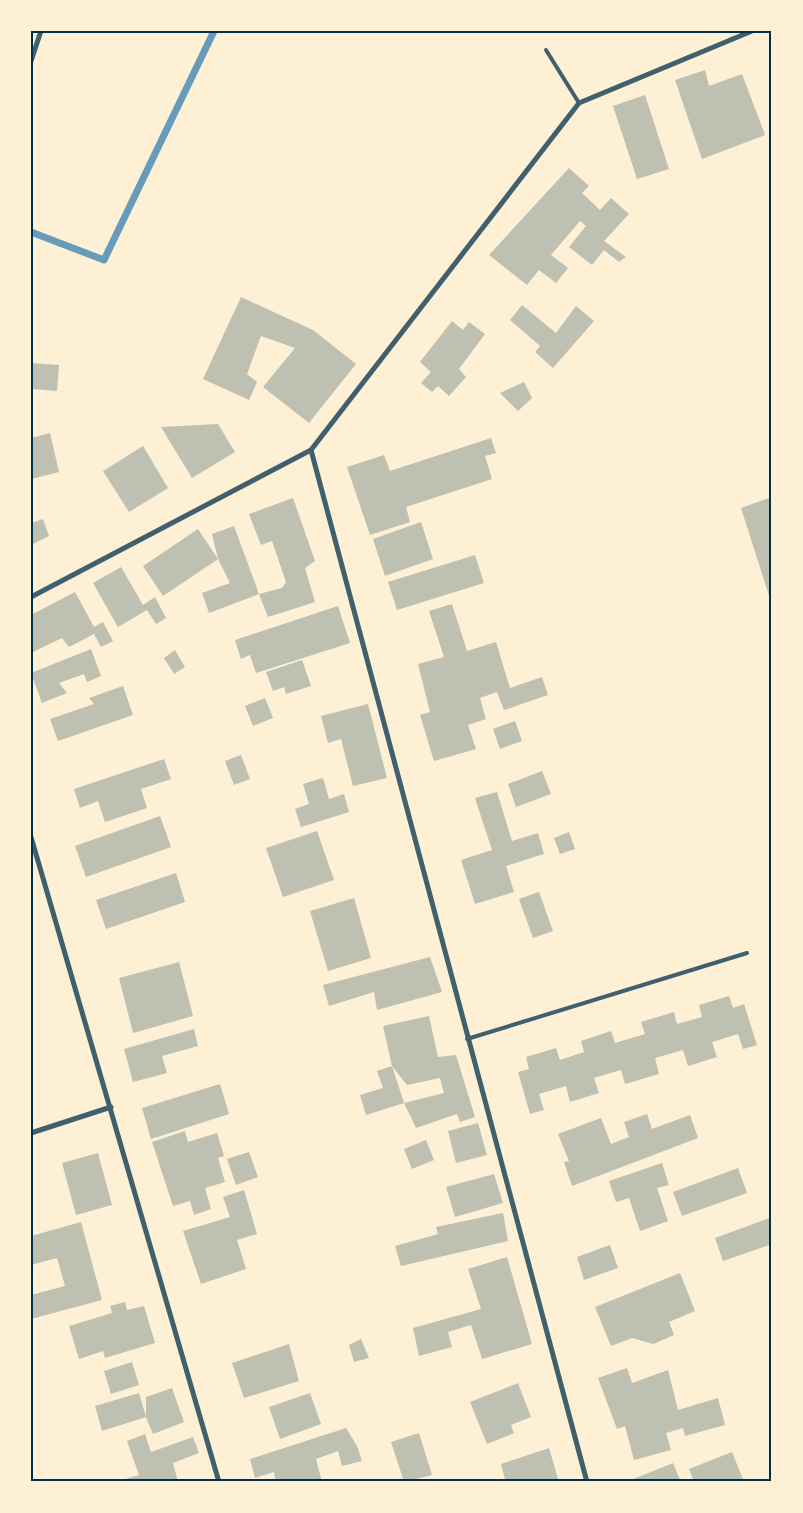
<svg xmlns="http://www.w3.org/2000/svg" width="803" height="1513" font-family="Quicksand,sans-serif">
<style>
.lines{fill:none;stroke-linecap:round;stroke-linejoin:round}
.stream{stroke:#669bbc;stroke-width:7}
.building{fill:#bec0b2}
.service{stroke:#3f606c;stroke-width:4}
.minor{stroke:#3f606c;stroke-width:5}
.neatline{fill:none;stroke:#003049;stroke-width:2}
</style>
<rect width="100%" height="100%" fill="#fdf0d5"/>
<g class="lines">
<polyline class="stream" points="31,232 104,260 214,31"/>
</g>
<g class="building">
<polygon points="705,70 709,86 742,74 765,135 702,159 675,80"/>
<polygon points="645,95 669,169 637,179 613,106"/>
<polygon points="569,168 589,186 582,193 600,210 611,198 629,214 604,241 626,257 619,262 604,250 592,265 569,247 586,226 580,221 551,255 568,268 556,283 539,270 527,285 489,255"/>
<polygon points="241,297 313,330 356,364 309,423 263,387 295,348 261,336 247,374 257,382 249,400 203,379"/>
<polygon points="522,305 556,333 576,306 594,321 553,368 535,352 540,346 510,320"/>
<polygon points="452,321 463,330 469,322 485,334 459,369 466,377 449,396 438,386 432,392 421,383 431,372 420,362"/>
<polygon points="31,363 59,365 57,391 31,389"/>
<polygon points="524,382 532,398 518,411 500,393"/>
<polygon points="218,424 235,452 192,478 161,427"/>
<polygon points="50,433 59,472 31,479 31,438"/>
<polygon points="491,438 496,453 485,456 492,479 406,507 410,522 370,535 347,467 384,455 390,471"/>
<polygon points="143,446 168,488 129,512 103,471"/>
<polygon points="772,497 772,602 771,602 741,508"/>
<polygon points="293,498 315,561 305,568 315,602 268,617 259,594 282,588 286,582 272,541 261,545 249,514"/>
<polygon points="43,519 49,536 31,545 31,523"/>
<polygon points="421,522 433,559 385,576 373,539"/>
<polygon points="234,526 259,594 209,613 202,593 230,583 218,559 212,534"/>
<polygon points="198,529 218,559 163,596 143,566"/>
<polygon points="475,555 484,583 397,610 388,582"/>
<polygon points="121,567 143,605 155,597 166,618 156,624 147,610 118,627 93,583"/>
<polygon points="75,592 94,627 103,622 113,641 101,647 94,634 69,647 62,638 31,653 31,615"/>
<polygon points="452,604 467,651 496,642 510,688 542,677 548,695 504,710 497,692 480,698 486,719 468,725 476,749 434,761 420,715 430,712 418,664 444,657 429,611"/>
<polygon points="338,606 350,643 256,673 250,655 241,659 235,640"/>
<polygon points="91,649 101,676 87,682 84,674 59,683 67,693 42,703 31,673"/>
<polygon points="175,650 185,667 174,674 164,658"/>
<polygon points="302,660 311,686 286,694 284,687 273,691 266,672"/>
<polygon points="123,686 133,715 58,741 50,719 94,704 89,698"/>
<polygon points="265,698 273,718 253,726 245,706"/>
<polygon points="368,704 387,778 353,786 341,739 328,743 321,716"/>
<polygon points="515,721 522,741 500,749 493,729"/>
<polygon points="241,755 250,779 234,785 225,761"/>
<polygon points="164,759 171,779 141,789 147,808 105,822 98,801 80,808 74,789"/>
<polygon points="542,771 551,794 516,807 508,784"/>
<polygon points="323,778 329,799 344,794 349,812 301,827 295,809 309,804 303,784"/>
<polygon points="497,792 512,841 538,833 544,854 506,866 514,892 475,904 461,860 492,850 475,798"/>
<polygon points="160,816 171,847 86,877 75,846"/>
<polygon points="317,831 334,880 283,897 266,848"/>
<polygon points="569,832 575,849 560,854 554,838"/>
<polygon points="176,873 185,902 106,929 96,900"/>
<polygon points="539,892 553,931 533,938 519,899"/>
<polygon points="354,898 371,958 328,971 310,911"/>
<polygon points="430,957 442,992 377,1010 374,992 329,1006 323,985"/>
<polygon points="179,962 193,1016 133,1033 119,978"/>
<polygon points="729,996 733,1008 744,1004 757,1045 743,1049 738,1034 712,1042 717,1057 688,1066 683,1050 655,1058 659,1074 625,1084 621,1070 607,1074 594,1078 599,1093 570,1102 566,1086 539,1094 544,1110 530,1114 518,1072 529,1069 526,1057 556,1048 560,1060 584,1052 581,1041 611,1031 615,1043 645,1034 641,1022 674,1012 677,1024 702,1017 699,1005"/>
<polygon points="429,1016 438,1057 456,1055 475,1117 460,1122 457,1114 416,1128 404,1103 444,1093 440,1078 407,1085 392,1066 383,1026"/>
<polygon points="194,1029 198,1046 162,1056 167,1073 133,1082 124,1049"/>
<polygon points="392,1066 404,1103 366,1115 360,1095 383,1088 377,1071"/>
<polygon points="220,1084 229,1114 151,1139 142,1108"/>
<polygon points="647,1114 652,1129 690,1115 698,1138 572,1186 564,1162 569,1161 558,1134 601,1118 611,1144 629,1137 624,1122"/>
<polygon points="478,1123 487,1155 456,1163 448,1131"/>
<polygon points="185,1131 188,1142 217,1133 224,1156 218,1158 225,1182 205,1188 211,1209 194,1215 190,1201 173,1206 152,1142"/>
<polygon points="426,1140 434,1160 412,1169 404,1149"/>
<polygon points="249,1152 258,1177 236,1185 227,1159"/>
<polygon points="98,1153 112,1205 76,1215 62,1163"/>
<polygon points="662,1163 669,1185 657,1188 668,1221 640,1231 629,1198 616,1202 609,1181"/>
<polygon points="738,1168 747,1193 682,1216 673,1192"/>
<polygon points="494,1174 503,1203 455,1217 446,1187"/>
<polygon points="244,1190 257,1234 237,1240 246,1269 201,1284 183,1231 230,1217 223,1197"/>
<polygon points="503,1213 508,1241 401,1266 395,1246 438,1234 436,1227"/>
<polygon points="772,1217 772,1244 723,1261 715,1238"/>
<polygon points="81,1222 102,1300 31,1319 31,1295 65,1286 57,1258 31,1265 31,1236"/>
<polygon points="610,1245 618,1268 584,1280 577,1257"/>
<polygon points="507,1257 532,1344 482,1359 471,1325 448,1332 452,1347 419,1356 413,1328 481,1309 468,1269"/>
<polygon points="680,1273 695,1311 669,1322 674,1335 653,1344 632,1338 611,1346 595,1307"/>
<polygon points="125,1302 127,1310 144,1306 155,1343 105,1358 103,1351 79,1359 69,1326 112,1313 110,1306"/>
<polygon points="361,1339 369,1358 354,1362 349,1345"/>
<polygon points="289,1344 299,1381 244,1398 232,1363"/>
<polygon points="132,1362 139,1385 111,1394 104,1371"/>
<polygon points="627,1368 632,1383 668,1370 678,1410 718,1398 725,1425 685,1436 683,1428 666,1433 671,1450 634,1460 625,1426 617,1429 598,1378"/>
<polygon points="518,1383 531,1417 511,1425 514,1433 487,1444 470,1402"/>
<polygon points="172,1388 184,1422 153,1434 146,1417 102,1431 95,1406 139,1393 146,1417 146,1397"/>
<polygon points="310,1393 321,1424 280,1439 269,1407"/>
<polygon points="346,1428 357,1446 362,1461 342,1466 338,1451 316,1459 322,1482 276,1482 274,1472 255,1478 250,1459"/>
<polygon points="419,1433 432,1475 404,1482 391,1442"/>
<polygon points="145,1434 151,1452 193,1437 199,1453 173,1463 178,1482 122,1482 122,1480 139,1475 127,1441"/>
<polygon points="549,1448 559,1482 497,1482 505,1479 501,1464"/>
<polygon points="732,1452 744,1482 694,1482 689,1469"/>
<polygon points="673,1463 681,1482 626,1482"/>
</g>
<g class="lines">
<g class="service">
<polyline points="546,50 579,103"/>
<polyline points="467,1039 747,953"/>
</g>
<g class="minor">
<polyline points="31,61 41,31"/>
<polyline points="311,450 587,1482"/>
<polyline points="31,597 311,450 579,103 752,31"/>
<polyline points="31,837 219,1482"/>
<polyline points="31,1133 111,1107"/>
</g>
</g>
<rect width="803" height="1513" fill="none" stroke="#fdf0d5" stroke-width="65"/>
<rect x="32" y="32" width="738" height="1448" class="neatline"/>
</svg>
